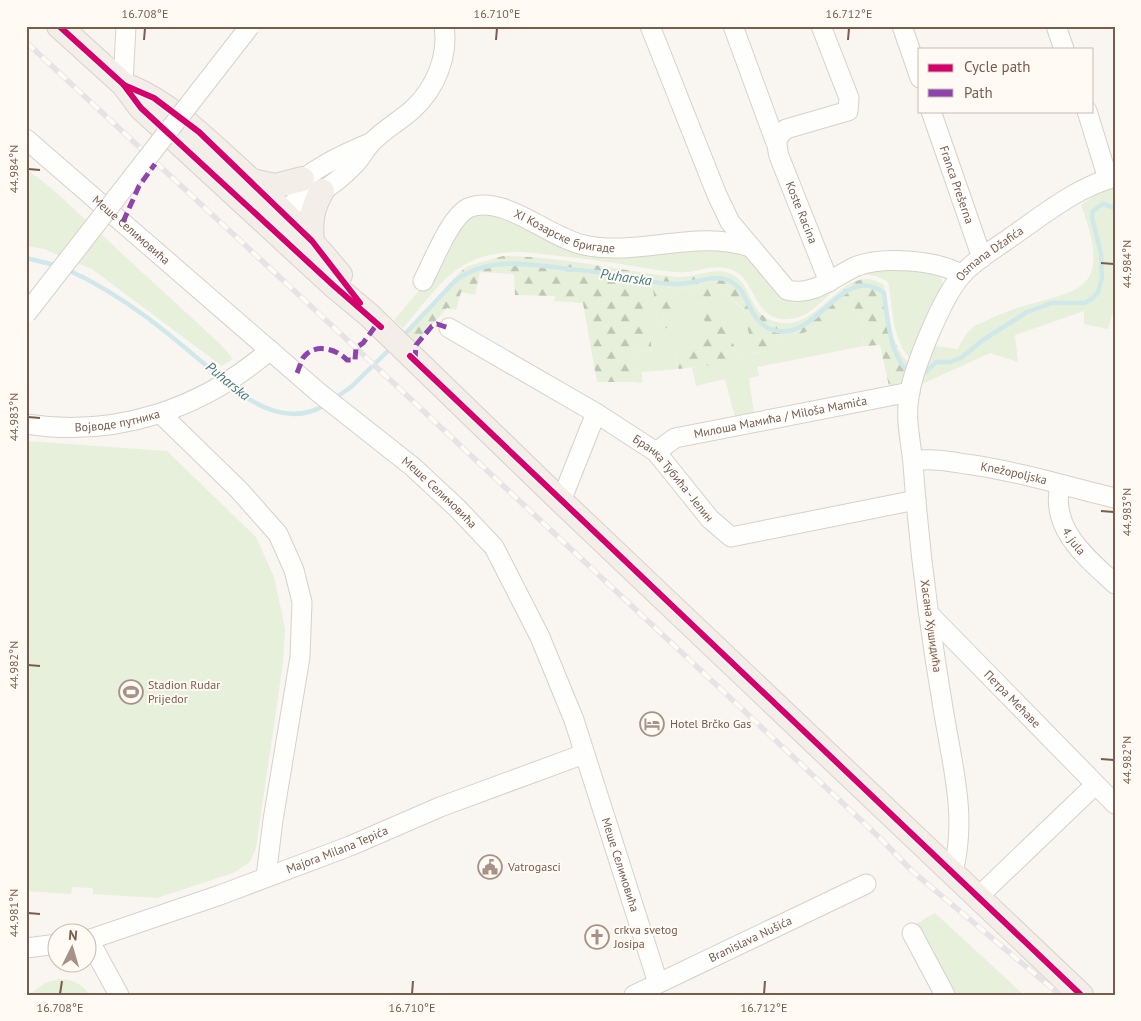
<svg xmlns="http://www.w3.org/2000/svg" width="1141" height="1021" font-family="'PT Sans',sans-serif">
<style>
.green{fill:#e7f0db}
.forest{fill:url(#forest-firs)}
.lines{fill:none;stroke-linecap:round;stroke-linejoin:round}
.stream{stroke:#d0e8ea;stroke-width:4.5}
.minor-casing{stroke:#d7d1cb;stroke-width:21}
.major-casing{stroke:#dad1cc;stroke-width:26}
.minor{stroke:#fefefd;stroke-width:19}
.major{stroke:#f3eee8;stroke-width:24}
.rail-casing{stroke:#e6e3e7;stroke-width:5.5}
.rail{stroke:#fffaf3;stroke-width:4;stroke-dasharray:11;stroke-linecap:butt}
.minor-bridge-casing{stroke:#d7d1cb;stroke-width:21;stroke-linecap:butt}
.minor-bridge{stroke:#fefefd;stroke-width:19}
.quiet{stroke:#8e44ad;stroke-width:5;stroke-dasharray:10 5;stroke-linecap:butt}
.cycleway-casing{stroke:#fffaf3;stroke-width:9}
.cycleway{stroke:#d6006c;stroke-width:6}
.ticks{fill:none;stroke:#7a5c4d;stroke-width:2}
.labels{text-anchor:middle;stroke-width:4;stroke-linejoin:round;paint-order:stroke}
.street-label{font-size:12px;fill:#7a5c4d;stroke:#fffaf3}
.poi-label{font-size:12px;fill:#7a5c4d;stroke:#fffaf3;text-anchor:start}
.water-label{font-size:14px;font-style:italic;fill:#437c86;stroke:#fffaf3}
.neatline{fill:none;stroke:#7a5c4d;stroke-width:2}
.ticks-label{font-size:12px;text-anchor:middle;fill:#7a5c4d}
</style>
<defs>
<pattern id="forest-firs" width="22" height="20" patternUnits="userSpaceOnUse" patternTransform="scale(1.25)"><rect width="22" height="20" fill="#e7f0db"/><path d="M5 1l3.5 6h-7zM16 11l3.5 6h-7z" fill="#c0c6b4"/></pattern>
</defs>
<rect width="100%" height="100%" fill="#f9f5f0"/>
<g class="green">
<polygon points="26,169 51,188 221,345 233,359 222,366 92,269 44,249 26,246"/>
<path d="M1115,185v120l-7,24 -24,-5v-13l-69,24 3,27 -28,-9 -70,32 14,-39 24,3c3,-6 7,-14 12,-19 5,-5 14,-8 20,-11 69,-34 131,-8 91,-114l25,-17z"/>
<path d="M479,205l104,37 153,4 50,45 75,-25 76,3 6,14 -31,77c-20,-17 -19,-53 -24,-78 -48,-30 -64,43 -106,37 -31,-4 -26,-42 -52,-50 -19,-6 -34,5 -53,3 -19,-1 -37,-5 -56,-8 -33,-5 -66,-9 -99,-12 -65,-1 -80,31 -119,76l-9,-8 44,-51 9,-15 7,-24z"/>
<polygon points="652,283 659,329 666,287 692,291 711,334 674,356 679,369 642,372 642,383 635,382 633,350 652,352 644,284"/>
<polygon points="719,286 744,311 754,353 773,350 771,342 806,332 836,311 861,310 864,346 757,367 759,376 749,378 754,414 735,417 725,379 696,386 692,367 741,361 708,289"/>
<polygon points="26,441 167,451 256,537 274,577 285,628 283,663 256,848 250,862 233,873 157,898 93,894 93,888 72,887 71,894 26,891"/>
<polygon points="935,913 1024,995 956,995 916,924"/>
<path d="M59,979c14,1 22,4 31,16h-61l16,-12z"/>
</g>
<path class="forest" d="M503,256c58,0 116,15 174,21 18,1 35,-10 52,-4 25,8 18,47 53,50 40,5 63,-64 102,-38 4,27 5,61 27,80l-4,18 -18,3 -9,-41 -16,1 -3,-36 -25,2 -30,20 -35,10 3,8 -21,3 -9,-43 -25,-24 -11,3 33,72 -62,8 -5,-12 23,-22 13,-1 -18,-43 -25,-4 8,40 -16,2 -7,-46h-8l8,69 -19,-2 2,32h-38l-14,-79 -29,-2 1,-5 -40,-1 -1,-21 -34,-2 -5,23 -14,-3 -5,18 -9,-2 -33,38 -12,-11 57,-62 9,-7z"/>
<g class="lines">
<g class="stream">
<polyline points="26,258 59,266"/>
<path d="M66,269c60,27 107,68 156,110"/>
<path d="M402,337l54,-57c34,-24 74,-16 113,-11 20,2 41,4 60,8 16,3 33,8 49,7 18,0 34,-11 52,-3 22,11 16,44 48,50 41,7 65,-69 106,-38 3,22 6,68 27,80"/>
<polyline points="921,374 924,374 936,362 950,362 961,358 983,340 1027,312 1052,303 1084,303 1092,299 1098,292 1102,278 1101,254 1092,217 1093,211 1103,204 1115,208"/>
<path d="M230,385c27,23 62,40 95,20"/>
<polyline points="334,399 351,387 391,348"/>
</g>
<g class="minor-casing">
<g id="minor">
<path d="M650,26l67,169 13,27 57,68c27,7 47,-14 70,-24 27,-10 81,-6 105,9"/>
<polyline points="733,26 776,143"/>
<path id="s1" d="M821,26l28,72 -1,13 -62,18c-11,9 -10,14 -7,27l50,126"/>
<polyline points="902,26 920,78"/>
<polyline points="1056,26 1064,49"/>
<polyline points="123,84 126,26"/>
<path id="s2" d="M931,111l51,147"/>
<polyline points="1087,111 1108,179"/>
<path id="s3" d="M26,139l292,253 95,75 45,42 36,38 46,90 34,83 84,263"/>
<path d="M293,188c20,-20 50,-34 77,-45"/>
<path d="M280,208c29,-6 55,-23 75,-44 6,-6 10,-15 16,-21 12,-13 29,-22 42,-34 22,-20 36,-53 31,-83"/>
<path id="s4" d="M423,281c10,-19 27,-64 45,-73 35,-15 79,29 116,37 55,12 112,-16 166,2"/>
<path id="s5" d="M449,328l147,85 60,39 54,67 21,18 185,-37"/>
<polyline points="161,414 239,490 278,534 294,570 302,602 300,657 273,820 266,877"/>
<path id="s6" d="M26,424c90,14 176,-15 244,-74"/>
<path id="s7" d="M656,452l19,-14 235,-46"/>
<path id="s8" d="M913,461c18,-3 35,0 53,3 51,7 99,22 149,34"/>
<path id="s9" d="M1060,485c-10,44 26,72 55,99"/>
<polyline points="561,501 596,413"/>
<path id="s10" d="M929,614l186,190"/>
<path id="s11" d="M953,872c14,-54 0,-104 -9,-158 -14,-82 -25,-166 -31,-250 -2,-22 -8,-45 -4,-67 4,-29 33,-99 52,-121 13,-16 34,-27 50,-39 32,-22 66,-50 104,-60"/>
<polyline points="978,897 1095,785"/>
<polyline points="912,933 945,995"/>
<path id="s12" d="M88,940l132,-45 130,-49 90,-39 144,-53"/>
<polyline points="89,940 119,995"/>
<polyline points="26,948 58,944"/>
<path id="s13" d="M634,995l232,-111"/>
</g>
</g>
<g class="major-casing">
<g id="major">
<polyline points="59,26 123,84 141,108 333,285 369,315 561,501 1081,995"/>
<path d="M132,88c39,17 69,47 100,75 39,36 75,71 108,112"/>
<polyline points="252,181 275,186 302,179"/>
<path d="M312,241c-2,-20 0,-33 10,-50"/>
</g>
</g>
<use href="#minor" class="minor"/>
<use href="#major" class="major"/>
<g class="rail-casing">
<polyline id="rail" points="26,42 356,348 880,838 912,871 1060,995"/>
</g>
<use href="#rail" class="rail"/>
<g class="minor-bridge-casing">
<polyline id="minor-bridge" points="26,314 250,26"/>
</g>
<use href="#minor-bridge" class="minor-bridge"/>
<g class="quiet">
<polyline points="123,222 139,186 155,164"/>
<polyline points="415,360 416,345 432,326 437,324 449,328"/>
<path d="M297,373c2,-5 4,-11 6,-15 11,-16 34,-9 44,2h8l1,-12 7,-5 14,-19"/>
</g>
<g class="cycleway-casing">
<g id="cycleway">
<polyline points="59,26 123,84 141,108 333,285 381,327"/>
<polyline points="124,85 154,98 199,132 312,241 360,303"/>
<polyline points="410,356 1081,995"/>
</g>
</g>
<use href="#cycleway" class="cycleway"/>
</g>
<path class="ticks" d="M144,40l1,-12M496,40l1,-12M848,40l1,-12M28,169l12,1M1101,263l13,1M28,417l12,1M1101,511l13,1M28,665l12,1M1101,759l13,1M28,913l12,1M60,994l2,-13M412,994l1,-13M764,994l1,-13"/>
<defs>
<g id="stadium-ring" transform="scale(1.25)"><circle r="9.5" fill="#fffaf3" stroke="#a69286" stroke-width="1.5"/><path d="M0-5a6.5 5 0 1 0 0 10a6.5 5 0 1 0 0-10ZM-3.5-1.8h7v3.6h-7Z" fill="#a69286"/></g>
<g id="hotel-ring" transform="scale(1.25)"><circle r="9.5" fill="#fffaf3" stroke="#a69286" stroke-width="1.5"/><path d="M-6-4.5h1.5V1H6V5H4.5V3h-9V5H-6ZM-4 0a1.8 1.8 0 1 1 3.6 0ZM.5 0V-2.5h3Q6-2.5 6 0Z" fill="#a69286"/></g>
<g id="civic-ring" transform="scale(1.25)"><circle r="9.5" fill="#fffaf3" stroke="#a69286" stroke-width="1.5"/><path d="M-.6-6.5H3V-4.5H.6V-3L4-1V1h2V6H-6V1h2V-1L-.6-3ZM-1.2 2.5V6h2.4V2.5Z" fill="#a69286"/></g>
<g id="church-ring" transform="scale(1.25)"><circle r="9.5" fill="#fffaf3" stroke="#a69286" stroke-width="1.5"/><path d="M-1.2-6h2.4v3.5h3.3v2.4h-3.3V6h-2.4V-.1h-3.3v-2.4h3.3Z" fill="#a69286"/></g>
</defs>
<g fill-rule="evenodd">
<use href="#stadium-ring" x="131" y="692"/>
<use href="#hotel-ring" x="652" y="724"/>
<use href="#civic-ring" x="490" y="867"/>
<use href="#church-ring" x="597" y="937"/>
</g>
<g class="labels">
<g class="street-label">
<text dy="4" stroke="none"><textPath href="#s2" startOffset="78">Franca Prešerna</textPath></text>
<text dy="4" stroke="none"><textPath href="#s1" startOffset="246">Koste Racina</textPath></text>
<text dy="4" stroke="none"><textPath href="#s3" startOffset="139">Меше Селимовића</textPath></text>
<text dy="4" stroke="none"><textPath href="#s4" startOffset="189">XI Козарске бригаде</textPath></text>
<text dy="4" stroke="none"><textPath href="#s11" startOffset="648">Osmana Džafića</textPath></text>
<text dy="4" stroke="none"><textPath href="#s7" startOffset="131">Милоша Мамића / Miloša Mamića</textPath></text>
<text dy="4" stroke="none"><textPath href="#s6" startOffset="92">Војводе путника</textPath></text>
<text dy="4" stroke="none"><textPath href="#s8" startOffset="102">Knežopoljska</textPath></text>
<text dy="4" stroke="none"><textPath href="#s5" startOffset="272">Бранка Тубића - Јелин</textPath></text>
<text dy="4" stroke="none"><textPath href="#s3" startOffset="544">Меше Селимовића</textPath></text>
<text dy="4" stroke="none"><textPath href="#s9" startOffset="60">4. jula</textPath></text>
<text transform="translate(931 626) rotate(82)" y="4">Хасана Хушидића</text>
<text dy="4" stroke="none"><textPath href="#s10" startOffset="119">Петра Мећаве</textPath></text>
<text dy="4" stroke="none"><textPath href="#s12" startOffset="265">Majora Milana Tepića</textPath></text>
<text dy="4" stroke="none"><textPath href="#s3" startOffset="964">Меше Селимовића</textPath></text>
<text dy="4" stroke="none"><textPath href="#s13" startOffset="129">Branislava Nušića</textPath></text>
</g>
<g class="poi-label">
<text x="148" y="689">Stadion Rudar<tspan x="148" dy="14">Prijedor</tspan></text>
<text x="670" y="728">Hotel Brčko Gas</text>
<text x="508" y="871">Vatrogasci</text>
<text x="614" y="934">crkva svetog<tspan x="614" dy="14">Josipa</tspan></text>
</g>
<g class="water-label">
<text transform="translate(626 277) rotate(8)" y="5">Puharska</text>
<text transform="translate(228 381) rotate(39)" y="5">Puharska</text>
</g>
</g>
<rect width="1141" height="1021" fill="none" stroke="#fffaf3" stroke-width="55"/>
<rect x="918" y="48" width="175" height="65" fill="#fffaf3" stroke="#cabbb1"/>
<rect x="928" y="64" width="25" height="8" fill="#d6006c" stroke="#cabbb1"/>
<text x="964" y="72" font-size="15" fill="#7a5c4d">Cycle path</text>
<rect x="928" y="89" width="25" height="8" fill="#8e44ad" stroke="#cabbb1"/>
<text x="964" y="98" font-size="15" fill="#7a5c4d">Path</text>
<g transform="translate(72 948) rotate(5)"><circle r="24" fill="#fffaf3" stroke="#cabbb1"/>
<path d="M0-4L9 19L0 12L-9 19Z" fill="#a69286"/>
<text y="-8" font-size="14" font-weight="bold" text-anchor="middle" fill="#7a5c4d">N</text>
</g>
<rect x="28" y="28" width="1086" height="966" class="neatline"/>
<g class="ticks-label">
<text x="145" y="18">16.708°E</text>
<text x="497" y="18">16.710°E</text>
<text x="849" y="18">16.712°E</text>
<text transform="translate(14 169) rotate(-90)" y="4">44.984°N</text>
<text transform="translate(1127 264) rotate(-90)" y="4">44.984°N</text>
<text transform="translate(14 417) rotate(-90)" y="4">44.983°N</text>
<text transform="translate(1127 512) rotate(-90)" y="4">44.983°N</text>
<text transform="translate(14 665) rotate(-90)" y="4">44.982°N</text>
<text transform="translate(1127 760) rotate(-90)" y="4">44.982°N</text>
<text transform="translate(14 913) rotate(-90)" y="4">44.981°N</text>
<text x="60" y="1012">16.708°E</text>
<text x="412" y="1012">16.710°E</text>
<text x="764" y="1012">16.712°E</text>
</g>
</svg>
